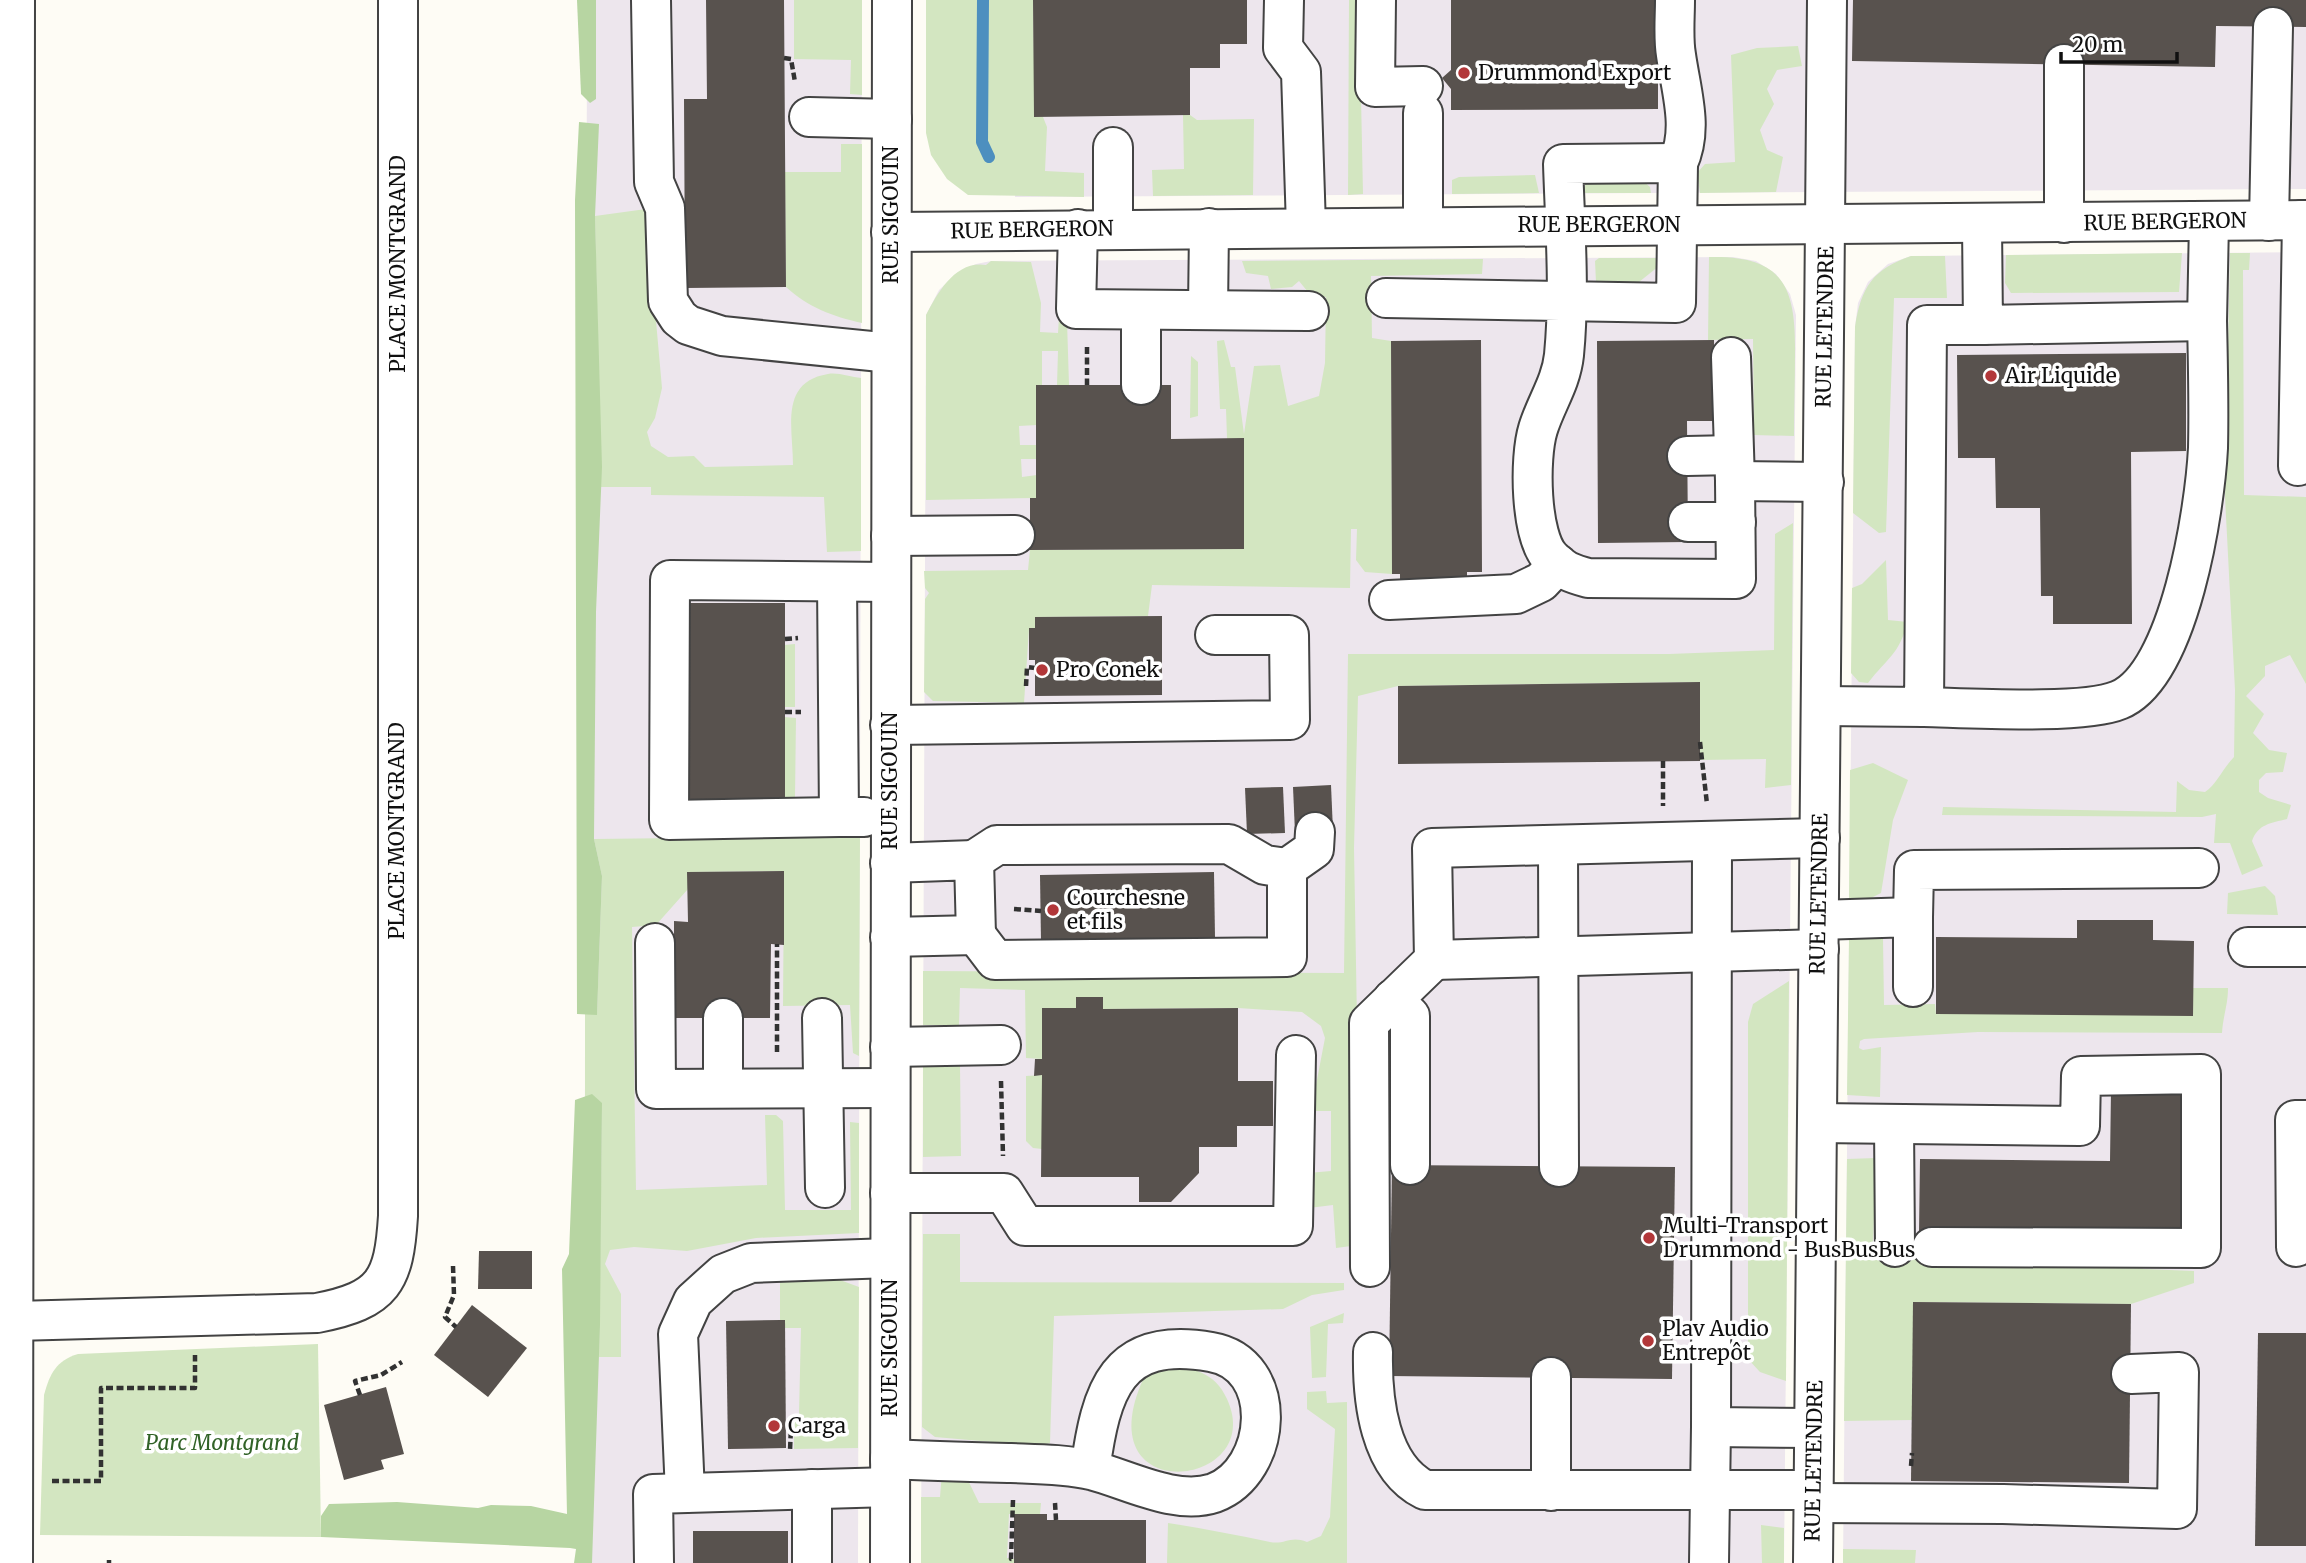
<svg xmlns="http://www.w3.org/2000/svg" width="2306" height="1563" font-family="Merriweather,serif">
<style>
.industrial{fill:#ede6ed}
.green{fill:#d3e6c1}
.forest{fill:#b7d5a2}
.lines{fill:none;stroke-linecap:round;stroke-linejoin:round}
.stream{stroke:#4d8fbf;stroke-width:12}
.building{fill:#58524e}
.minor-casing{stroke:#434343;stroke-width:42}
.path{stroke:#323232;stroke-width:4.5;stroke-dasharray:7 3.5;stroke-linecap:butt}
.minor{stroke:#fff;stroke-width:38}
.poi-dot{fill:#b23739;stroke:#fff;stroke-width:2.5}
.labels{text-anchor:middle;stroke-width:7;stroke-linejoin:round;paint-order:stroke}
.poi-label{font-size:21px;fill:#101010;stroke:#fff;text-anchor:start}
.street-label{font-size:21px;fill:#101010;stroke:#fff}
.park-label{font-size:21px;font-style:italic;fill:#316227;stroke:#fff}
</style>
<rect width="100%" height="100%" fill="#fefcf5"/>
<g class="industrial">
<polygon points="587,0 862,0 858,1563 584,1563"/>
<polygon points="1018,0 2306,0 2306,189 1015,197"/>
<polygon points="2306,252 2306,1563 1843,1563 1855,327 1858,303 1868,282 1888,264 1911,256"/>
<polygon points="1733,257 1756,261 1776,274 1790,294 1796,315 1784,1563 921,1563 926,315 939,290 957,273 976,264 991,261"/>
</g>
<g class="green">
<polygon points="794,0 862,0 862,95 850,94 851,60 794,59"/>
<polygon points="926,0 1033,0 1035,117 1043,117 1047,127 1045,171 1084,173 1084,197 968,195 947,179 931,155 926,133"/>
<polygon points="1349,0 1359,0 1363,194 1348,195"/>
<polygon points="1798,46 1802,66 1777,70 1767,89 1774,104 1760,130 1767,150 1783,157 1776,192 1700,193 1697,173 1705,164 1735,162 1731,55 1757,48"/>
<polygon points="1183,115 1190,115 1197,120 1254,119 1253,195 1153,196 1152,170 1184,169"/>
<path d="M841,144h21v179c-30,-7 -53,-15 -76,-36l-1,-115h56z"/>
<polygon points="1535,175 1539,193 1452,194 1452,180 1459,177"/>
<polygon points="1643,181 1650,187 1651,193 1582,193 1586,183"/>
<path d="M646,209l16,179 -7,30 -8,14 4,14 17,11 26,-1 11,11 88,-2c0,-37 -14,-83 35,-91 9,-2 23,3 33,4v173l-34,1 -3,-55 -173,-2v-8h-50l-6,-271z"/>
<polygon points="2182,253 2179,292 2011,293 2005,283 2006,255"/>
<path d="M2230,253h20l-1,17h-6l1,225 62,2v187l-16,-29 -25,11v10l-19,20 18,18 -11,19 16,17 18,3 -4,19 -17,1 -7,7v12l9,6 23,7 -4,14c-16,4 -29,5 -35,22l11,25 -21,9 -12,-32h-16l2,-29 -14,3 -260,-2 1,-8 233,5 1,-31 12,9 16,2c12,-8 18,-24 29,-35l1,-67 -10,-193z"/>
<path d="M1911,256h34l2,42h-53l-8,234 -7,1 -26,-20 2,-186c6,-40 18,-58 56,-71z"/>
<path d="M1709,257c75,-2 87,30 86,98 0,27 -1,54 -1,81l-40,-1 -1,-96 -45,1z"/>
<polygon points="1599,258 1659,258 1659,266 1639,282 1596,282 1595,261"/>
<polygon points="1483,259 1482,274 1371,276 1372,338 1391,341 1392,574 1365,572 1356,560 1357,529 1351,529 1350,588 1152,585 1148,616 1035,617 1035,628 1029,629 1024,703 933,701 924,692 925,599 929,593 925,588 924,571 1028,570 1030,550 1244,549 1227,438 1226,409 1220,409 1217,341 1224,340 1231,367 1235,367 1244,434 1254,366 1280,365 1288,406 1319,396 1325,363 1326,297 1312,297 1299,281 1292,287 1271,289 1268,276 1246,273 1242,261"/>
<path d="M991,261l40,1 10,41 -1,29 18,1 1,-16 8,4 2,64h-12l1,-34h-16v34h-5v40l-18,1 1,19h17l-1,14h-15l1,18 15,-2 -1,23 -110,2v-185c12,-23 30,-55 60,-50z"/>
<polygon points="1191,356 1198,362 1198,416 1190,418"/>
<polygon points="1793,523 1791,785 1765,788 1766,759 1700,760 1699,682 1398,686 1358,696 1354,848 1357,1021 1351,1246 1336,1248 1333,1205 1309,1208 1308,1173 1331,1171 1331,1111 1311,1111 1325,1038 1321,1026 1302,1012 1238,1008 1103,1009 1103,997 1077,997 1076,1008 1042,1008 1042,1059 1026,1058 1025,990 960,988 959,1025 923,1025 923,971 1344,973 1348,654 1669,654 1774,650 1775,534"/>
<path d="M1886,560l2,60 20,2c-10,34 -20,35 -40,61l-9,-1 -8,-9 1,-85 10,-4z"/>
<polygon points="795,644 795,707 785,707 784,645"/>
<polygon points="784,717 796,718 795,797 785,805"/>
<polygon points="1873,763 1908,780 1893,820 1881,893 1861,903 1849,900 1850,770"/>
<polygon points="860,836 859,1056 853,1053 850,1005 783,1006 784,871 688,872 688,889 656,925 632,927 636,1190 767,1185 765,1115 776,1115 783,1121 785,1210 851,1210 850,1122 859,1123 859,1233 756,1238 687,1251 634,1247 610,1250 605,1264 621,1294 621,1357 599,1357 602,1104 585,1097 585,1013 597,1014 602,876 594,839"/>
<polygon points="2265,886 2275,896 2278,915 2227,914 2228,893"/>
<path d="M1857,934h19l7,4 1,67 51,-1 1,10 257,-26h35c0,17 -5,28 -6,45l-244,-1 -114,7 -4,2 -1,7 4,2 18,-3 -1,50 -33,-2 2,-156z"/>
<polygon points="1789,981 1786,1381 1760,1372 1748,1359 1748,1022 1753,1004"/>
<polygon points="923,1065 960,1065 961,1156 923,1157"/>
<polygon points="1042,1075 1042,1149 1033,1148 1026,1141 1026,1076"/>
<polygon points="1876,1158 1873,1246 1922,1255 2113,1261 2145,1269 2194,1271 2194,1283 2131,1304 1914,1302 1912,1420 1844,1421 1847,1159"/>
<polygon points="923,1234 960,1234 960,1282 1344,1283 1344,1290 1312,1295 1283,1309 1054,1316 1050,1443 1039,1446 935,1437 922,1427"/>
<polygon points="809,1277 840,1280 859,1287 858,1448 794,1449 794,1414 799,1414 801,1328 785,1328 785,1320 780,1320 780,1280"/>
<polygon points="1344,1313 1343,1323 1328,1324 1326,1377 1312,1378 1310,1327"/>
<path d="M318,1344l3,193 -281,-2 4,-140c6,-22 12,-34 34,-41z"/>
<path d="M1165,1366c27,1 50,6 62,33 42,91 -150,112 -80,-28z"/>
<path d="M1326,1391l1,12 20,-1v161h-180l1,-40c34,5 68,12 102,19 15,3 20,-7 37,0l14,-6 9,-19 5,-88 -28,-20v-17z"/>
<polygon points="942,1472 964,1472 979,1503 1041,1503 1040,1514 1009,1514 1007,1558 1014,1559 1014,1563 921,1563 921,1497 940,1497"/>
<polygon points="1761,1525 1784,1528 1784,1563 1762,1563"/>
<polygon points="1843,1549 1916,1550 1915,1563 1843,1563"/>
</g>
<g class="forest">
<polygon points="577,0 596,0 596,99 590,103 581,94"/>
<polygon points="579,122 599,124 595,216 602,467 596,612 594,839 602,876 597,1015 577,1014 575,200"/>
<polygon points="592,1094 602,1103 600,1325 592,1563 574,1563 576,1549 570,1548 321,1537 321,1516 329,1504 397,1502 478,1508 491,1505 531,1506 567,1514 562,1269 569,1254 575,1100"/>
</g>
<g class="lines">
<polyline class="stream" points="983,0 982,142 989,157"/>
</g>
<g class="building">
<polygon points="706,0 784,0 786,287 685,288 684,99 707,99"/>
<polygon points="1033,0 1247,0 1247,44 1220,44 1220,68 1190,68 1190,115 1034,117"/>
<polygon points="1451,0 1658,0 1658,109 1451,110 1451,89 1442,78 1451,70"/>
<polygon points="1853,0 2306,0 2306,27 2216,26 2215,67 1852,61"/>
<polygon points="1481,340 1482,572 1467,572 1467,580 1400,580 1400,574 1392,574 1391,341"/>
<polygon points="1714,340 1715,421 1687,421 1688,542 1598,543 1597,341"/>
<polygon points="2186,353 2186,451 2131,452 2132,624 2053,624 2053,596 2041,596 2040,508 1996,508 1995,458 1958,458 1957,355"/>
<polygon points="1036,385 1171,385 1171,439 1244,438 1244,549 1030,550 1030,498 1036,498"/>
<polygon points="682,603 785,603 785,805 683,806"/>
<polygon points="1162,616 1162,695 1035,696 1035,660 1029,660 1029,628 1035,628 1035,617"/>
<polygon points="1700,682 1700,761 1398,764 1398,686"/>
<polygon points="1331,785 1333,831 1295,833 1293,787"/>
<polygon points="1283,787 1285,833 1247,834 1245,788"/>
<polygon points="784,871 784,945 771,944 770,1018 674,1018 674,921 688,922 687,872"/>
<polygon points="1214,872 1215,938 1041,942 1040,875"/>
<polygon points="2077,920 2153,920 2153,940 2194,941 2193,1016 1936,1014 1936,937 2077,938"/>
<polygon points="1076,997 1103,997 1103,1009 1238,1008 1238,1081 1273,1081 1273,1126 1237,1126 1237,1147 1199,1147 1199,1173 1171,1202 1139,1202 1139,1177 1041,1177 1042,1075 1034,1076 1035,1059 1042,1059 1042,1008 1076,1008"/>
<polygon points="2111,1090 2188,1091 2187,1234 1919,1232 1920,1159 2110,1161"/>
<polygon points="1392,1165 1675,1167 1672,1379 1389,1376"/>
<polygon points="479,1251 532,1251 532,1289 478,1289"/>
<polygon points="1913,1302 2131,1304 2129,1483 1911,1481"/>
<polygon points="472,1305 527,1348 488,1397 434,1355"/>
<polygon points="780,1320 785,1320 786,1448 728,1449 726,1321"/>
<polygon points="2258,1333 2306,1333 2306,1546 2255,1546"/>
<polygon points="386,1387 404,1454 381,1460 384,1469 344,1480 324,1405"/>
<polygon points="1014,1514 1047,1514 1047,1520 1146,1520 1146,1563 1014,1563"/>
<rect x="693" y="1531" width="95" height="32"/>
</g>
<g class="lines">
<g class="minor-casing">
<g id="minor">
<polyline points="651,0 654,182 665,208 668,301 679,318 688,325 722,336 891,353"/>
<polyline points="1284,0 1283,48 1301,72 1306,227"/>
<polyline points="1376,0 1375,87 1423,86"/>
<path d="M1675,0c0,18 -2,38 1,55 5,36 18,74 2,108"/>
<polyline points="1423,113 1423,226"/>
<polyline points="809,117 892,119"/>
<polyline points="1113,147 1113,229"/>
<polyline points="2269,221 2273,27"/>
<polyline points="2064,223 2064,64"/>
<polyline points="1982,224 1983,325 2207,321 2209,222"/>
<polyline points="1078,229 1076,309 1309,311"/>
<polyline points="891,232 2306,220"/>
<path d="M1386,298c97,2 193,3 290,5l2,-140 -115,1c2,61 7,130 1,191 -3,28 -18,48 -26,74 -9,29 -8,108 13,129 10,12 22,16 37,20l148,1 -1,-98 89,1"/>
<polyline points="1208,310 1209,228"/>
<polyline points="1731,357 1735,481"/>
<polyline points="1141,385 1141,310"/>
<polyline points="1687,456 1734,455"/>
<polyline points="2298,466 2302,220"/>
<polyline points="1688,522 1736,522"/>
<polyline points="891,536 1015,535"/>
<polyline points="837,582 839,817 864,817"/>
<polyline points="1389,600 1516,594 1541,582 1558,564"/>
<polyline points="1821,706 1924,707 1927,325 1983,325"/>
<path d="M1924,707c43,1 160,8 195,-7 61,-25 86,-192 89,-252 1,-42 0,-85 -1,-127"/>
<polyline points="890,725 1290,720 1289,635 1215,635"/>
<polyline points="839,817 669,820 670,580 891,582"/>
<polyline points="1712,842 1711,1427 1814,1428"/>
<polyline points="1558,845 1559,1167"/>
<polyline points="974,860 997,845 1229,844 1265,865 1287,868 1287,957 995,960 976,935"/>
<polyline points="1287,868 1314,849 1315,832"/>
<polyline points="1913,917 1914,870 2199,868"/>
<polyline points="1819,920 1913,917 1913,987"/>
<polyline points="890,937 976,935 974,860 890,863"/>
<polyline points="655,943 656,1089 890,1088"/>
<polyline points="2248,947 2306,947"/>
<polyline points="1434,960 1819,949"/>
<polyline points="1393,999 1410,1016 1410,1165"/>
<polyline points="822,1018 825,1188"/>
<polyline points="890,1047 1001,1045"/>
<polyline points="723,1088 723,1018"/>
<polyline points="1817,1123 2080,1126 2081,1076 2201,1074 2201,1248 1932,1247"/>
<polyline points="1894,1124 1895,1247"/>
<polyline points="890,1193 1004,1193 1025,1226 1293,1226 1296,1055"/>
<polyline points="2296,1247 2295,1120 2306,1120"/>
<polyline points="1370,1267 1369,1023 1434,960 1432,848 1820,838"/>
<path d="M15,1321l302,-8c67,-13 77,-32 81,-97v-1216"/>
<path d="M1373,1352c-1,48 6,115 52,138h389"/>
<polyline points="1551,1377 1551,1491"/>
<path d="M890,1459c40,2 81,3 121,4 26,1 54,1 80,7 36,9 84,36 123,23 59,-22 67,-129 -3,-141 -95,-17 -110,39 -121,118"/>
<polyline points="685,1493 678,1334 693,1301 723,1274 751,1263 890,1258"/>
<polyline points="1813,1503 2003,1504 2177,1509 2179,1372 2131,1374"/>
<polyline points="13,1563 15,0"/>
<polyline points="654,1563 653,1494 890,1487"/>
<polyline points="812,1563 812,1489"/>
<polyline points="890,1563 892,0"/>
<polyline points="1709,1563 1711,1427"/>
<polyline points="1813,1563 1827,0"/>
</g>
</g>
<g class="path">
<polyline points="784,58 791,59 795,82"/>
<polyline points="1087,347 1087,385"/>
<polyline points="785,639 798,638"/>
<polyline points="1026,686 1027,667 1035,668"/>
<polyline points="785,712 801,712"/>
<polyline points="1700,742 1707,804"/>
<polyline points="1663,761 1663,806"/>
<polyline points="1014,909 1041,911"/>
<polyline points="777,1052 777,944"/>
<polyline points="1001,1081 1003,1156"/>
<polyline points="453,1266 454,1295 445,1317 456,1327"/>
<polyline points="360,1395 355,1381 381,1375 402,1362"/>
<polyline points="786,1425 791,1426 790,1451"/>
<polyline points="1911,1466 1912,1453"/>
<polyline points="52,1481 101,1481 101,1388 195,1388 195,1355"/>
<polyline points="1013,1500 1011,1559 1014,1559"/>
<polyline points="1055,1503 1056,1520"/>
<polyline points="109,1560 109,1563"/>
</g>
<use href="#minor" class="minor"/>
</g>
<g class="poi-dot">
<circle cx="1464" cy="73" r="7"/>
<circle cx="1991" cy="376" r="7"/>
<circle cx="1042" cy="670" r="7"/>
<circle cx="1053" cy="910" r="7"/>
<circle cx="1649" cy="1238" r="7"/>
<circle cx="1648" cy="1341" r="7"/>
<circle cx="774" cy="1426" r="7"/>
</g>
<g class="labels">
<g class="poi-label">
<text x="1478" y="80">Drummond Export</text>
<text x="2005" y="383">Air Liquide</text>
<text x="1056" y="677">Pro Conek</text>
<text x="1067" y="905">Courchesne<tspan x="1067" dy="24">et fils</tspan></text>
<text x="1663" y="1233">Multi-Transport<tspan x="1663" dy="24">Drummond - BusBusBus</tspan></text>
<text x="1662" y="1336">Plav Audio<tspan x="1662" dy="24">Entrepôt</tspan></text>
<text x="788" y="1433">Carga</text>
</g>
<g class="street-label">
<text transform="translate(891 215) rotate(-90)" y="7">RUE SIGOUIN</text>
<text transform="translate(2165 222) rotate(-1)" y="7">RUE BERGERON</text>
<text x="1599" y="232">RUE BERGERON</text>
<text transform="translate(1032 230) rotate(-1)" y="7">RUE BERGERON</text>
<text transform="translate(398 264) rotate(-90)" y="7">PLACE MONTGRAND</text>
<text transform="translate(1825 327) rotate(-89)" y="7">RUE LETENDRE</text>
<text transform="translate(890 781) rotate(-90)" y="7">RUE SIGOUIN</text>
<text transform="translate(397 831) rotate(-90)" y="7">PLACE MONTGRAND</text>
<text transform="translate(1819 894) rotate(-89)" y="7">RUE LETENDRE</text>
<text transform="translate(890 1348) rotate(-90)" y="7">RUE SIGOUIN</text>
<text transform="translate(1814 1461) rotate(-89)" y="7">RUE LETENDRE</text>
</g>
<g class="park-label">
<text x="222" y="1450">Parc Montgrand</text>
</g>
</g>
<path d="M2061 52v10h116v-10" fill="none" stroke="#101010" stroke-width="3.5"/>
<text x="2072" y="52" font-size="21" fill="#101010" stroke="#ffffff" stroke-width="5" paint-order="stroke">20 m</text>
</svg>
